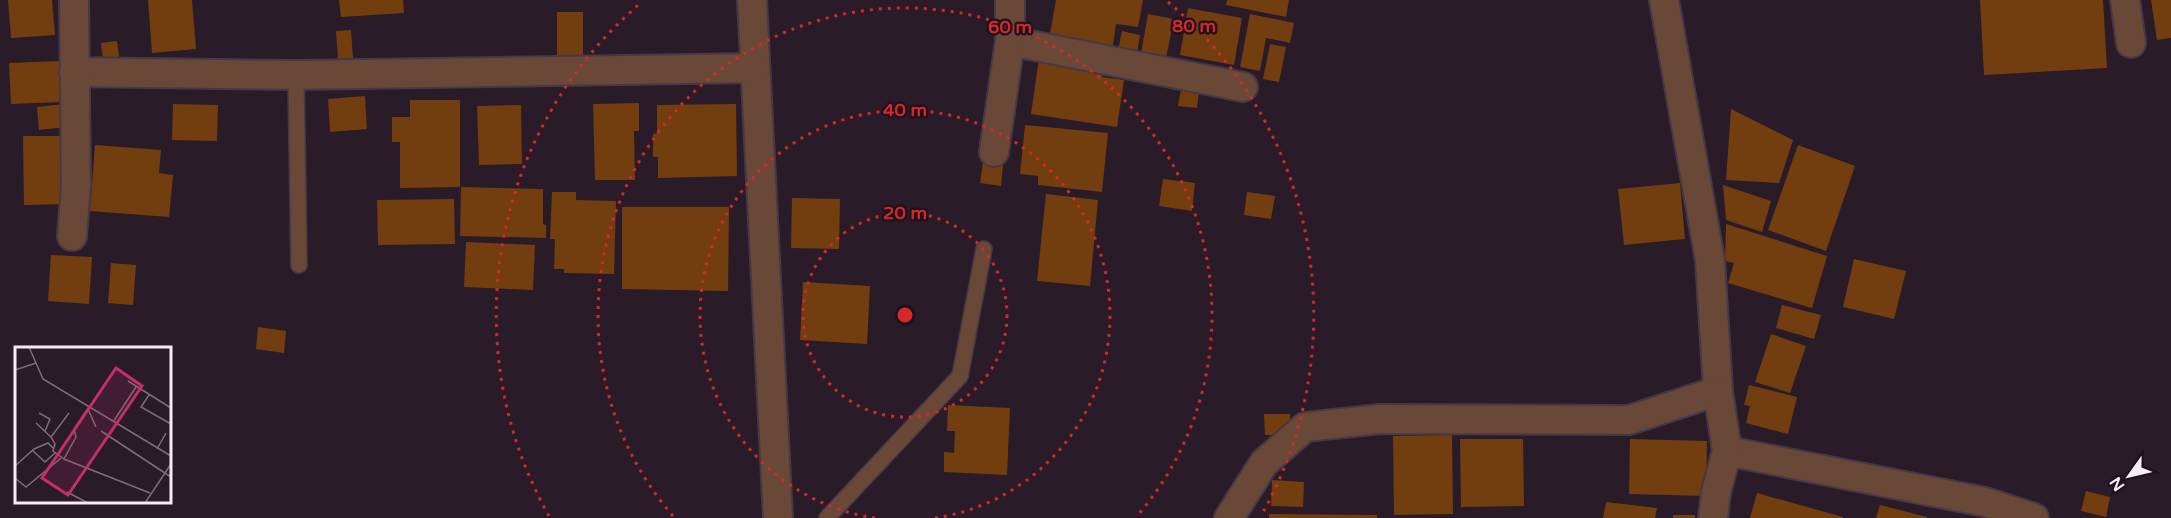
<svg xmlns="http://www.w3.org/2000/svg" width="2171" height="518" font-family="'Varela Round',sans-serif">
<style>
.building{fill:#723e0f}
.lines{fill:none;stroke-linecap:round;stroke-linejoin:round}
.service-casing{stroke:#463845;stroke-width:18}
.minor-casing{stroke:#463845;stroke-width:32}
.service{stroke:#694838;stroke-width:15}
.minor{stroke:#694838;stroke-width:28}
.ring{fill:none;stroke:#d62828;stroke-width:3;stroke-dasharray:3 6}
.inset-road{fill:none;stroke:#7b6f7a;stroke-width:1.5}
.view{fill:#c72d6a;fill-opacity:0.15;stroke:#c72d6a;stroke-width:3}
.inset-edge{fill:none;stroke:#f6ecf5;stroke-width:3}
.centre{fill:#d62828;stroke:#1f121f;stroke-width:3}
.ring-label{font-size:18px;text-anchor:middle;font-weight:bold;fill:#d62828;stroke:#1f121f;stroke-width:4.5;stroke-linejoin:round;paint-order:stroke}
</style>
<rect width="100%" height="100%" fill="#291b28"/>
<g class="building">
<polygon points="8,0 52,0 55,35 11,38"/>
<polygon points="148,0 192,0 196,49 152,53"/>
<polygon points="339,0 403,0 404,13 341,17"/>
<polygon points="1056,0 1143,0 1138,27 1116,24 1112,51 1049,39"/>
<polygon points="1227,0 1289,0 1286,17 1226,5"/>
<polygon points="1980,0 2103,0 2107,68 1984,75"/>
<polygon points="2151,0 2171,0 2171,38 2157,40"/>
<polygon points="1188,8 1242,18 1234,65 1180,55"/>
<polygon points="557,12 583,12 583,59 557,58"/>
<polygon points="1148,14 1174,19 1166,58 1141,53"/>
<polygon points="1250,14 1294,23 1290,43 1266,38 1260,71 1240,67"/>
<polygon points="351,30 353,58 338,59 336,31"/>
<polygon points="1122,31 1140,35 1137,54 1118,50"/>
<polygon points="117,41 119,57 103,59 101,43"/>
<polygon points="1270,44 1286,47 1279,82 1263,79"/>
<polygon points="1039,58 1103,67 1102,77 1124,80 1117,127 1031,114"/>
<polygon points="59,61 61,102 11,104 9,63"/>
<polygon points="1181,89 1199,91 1197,108 1178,106"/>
<polygon points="365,96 367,129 330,132 328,99"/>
<polygon points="410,100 460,100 460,187 400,188 400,142 392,142 392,117 410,117"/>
<polygon points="639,103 639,131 634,131 635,180 595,180 593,104"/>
<polygon points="64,104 66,127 39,130 37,107"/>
<polygon points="173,104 218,105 217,141 172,140"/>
<polygon points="736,104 737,176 658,178 658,157 653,157 653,134 657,133 657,105"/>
<polygon points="521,105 522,164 479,165 477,106"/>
<polygon points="1731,109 1793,140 1779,183 1726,180"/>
<polygon points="1025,125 1108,133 1102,192 1038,185 1038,176 1020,174"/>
<polygon points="23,136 70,136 71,204 24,205"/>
<polygon points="95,145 161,150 159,173 173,175 169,217 90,211"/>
<polygon points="1798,145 1855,166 1826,251 1768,230"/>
<polygon points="983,162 1003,164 1001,186 980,183"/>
<polygon points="1163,179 1195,183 1192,211 1159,206"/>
<polygon points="1680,183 1685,239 1624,245 1618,189"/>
<polygon points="1723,185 1771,201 1762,232 1726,220"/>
<polygon points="461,187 543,189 543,224 546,225 546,238 460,236"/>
<polygon points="552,192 576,192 576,200 616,201 614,274 564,273 564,269 554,269 555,239 550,239"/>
<polygon points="1247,192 1275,196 1271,219 1244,215"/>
<polygon points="1046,194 1098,200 1090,286 1037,281"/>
<polygon points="792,198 840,199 839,249 791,248"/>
<polygon points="454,199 455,244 378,245 377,200"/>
<polygon points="622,207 729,207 728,291 622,289"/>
<polygon points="1726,224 1827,256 1812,308 1728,283 1734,263 1725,261"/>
<polygon points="466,242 535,245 533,290 464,287"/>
<polygon points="51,255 92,257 89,304 48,301"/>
<polygon points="1854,259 1906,271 1894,319 1843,307"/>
<polygon points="111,263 136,265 133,305 108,303"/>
<polygon points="803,282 870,286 867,344 800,340"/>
<polygon points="1782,305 1821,315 1814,339 1776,328"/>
<polygon points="258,327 286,331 284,353 256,349"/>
<polygon points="1771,334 1806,346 1790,393 1755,382"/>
<polygon points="1749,385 1797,397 1788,434 1746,423 1750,406 1744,405"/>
<polygon points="948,405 1010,408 1007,475 944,472 944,452 954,453 955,431 947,431"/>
<polygon points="1264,414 1290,414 1290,435 1265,435"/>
<polygon points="1452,435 1453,514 1394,515 1393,436"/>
<polygon points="1460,439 1523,439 1524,506 1461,507"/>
<polygon points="1630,439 1707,441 1706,496 1629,494"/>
<polygon points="1272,480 1304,482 1303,507 1271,506"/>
<polygon points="2086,491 2110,497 2106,517 2081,511"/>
<polygon points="1757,493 1843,517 1843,518 1750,518"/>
<polygon points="1606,502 1657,508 1655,518 1603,518"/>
<polygon points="1880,505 1927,517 1927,518 1876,518"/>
<polygon points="1269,514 1377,515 1377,518 1269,518"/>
<rect x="1673" y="515" width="22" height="3"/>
</g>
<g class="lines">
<g class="service-casing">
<g id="service">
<polyline points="296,75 299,265"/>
<polyline points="827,518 960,376 984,249"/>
</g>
</g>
<g class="minor-casing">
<g id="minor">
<polyline points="752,0 778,518"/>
<polyline points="2125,0 2131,43"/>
<polyline points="1010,41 1243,87"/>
<polyline points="74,72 296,75 755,68"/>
<polyline points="994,152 1010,41 1010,0"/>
<polyline points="72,236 76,186 74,0"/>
<polyline points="1727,451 1985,502 2034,518"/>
<polyline points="1229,518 1264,463 1305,427 1380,419 1629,420 1718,391 1710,260 1664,0"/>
<polyline points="1713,518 1716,492 1727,451 1718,391"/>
</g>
</g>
<use href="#service" class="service"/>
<use href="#minor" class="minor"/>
</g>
<g class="ring">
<circle cx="905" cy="315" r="102"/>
<path d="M875 518A205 205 0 1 1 935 518"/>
<path d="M673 516A307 307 0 1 1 1137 516"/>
<path d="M549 516A409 409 0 0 1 642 2M1168 2A409 409 0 0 1 1261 516"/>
</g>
<g transform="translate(15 347)">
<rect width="156" height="156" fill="#291b28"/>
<path class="inset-road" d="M14,0l14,32 128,77M0,23l21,-7M113,34l43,27M134,48l-8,12 30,17M74,60l-15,22 2,8 -12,22 86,34M73,62l8,18M24,66l11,6 -5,12M98,75l23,-35M21,76l15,14M86,84l70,46M142,102l9,-16M17,103l13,12 10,-9M49,112l-11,-8 2,-7 -4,-7 18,-24M0,119l19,-17 14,-6 5,5M0,131l11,9 35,-29M52,145l21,11M130,156l26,-39"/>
<path class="view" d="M101,21l26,18 -74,109 -26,-17z"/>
<rect width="156" height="156" class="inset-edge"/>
</g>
<circle cx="905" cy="315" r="9" class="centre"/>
<g class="ring-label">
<text x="1194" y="32">80 m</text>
<text x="1010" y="33">60 m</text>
<text x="905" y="116">40 m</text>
<text x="905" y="219">20 m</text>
</g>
<g transform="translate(2129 476) rotate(236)" stroke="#1f121f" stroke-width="4.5" paint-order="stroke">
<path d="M0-4.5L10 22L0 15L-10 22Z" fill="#f6ecf5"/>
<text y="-9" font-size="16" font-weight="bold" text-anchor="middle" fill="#f6ecf5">N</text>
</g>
</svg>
